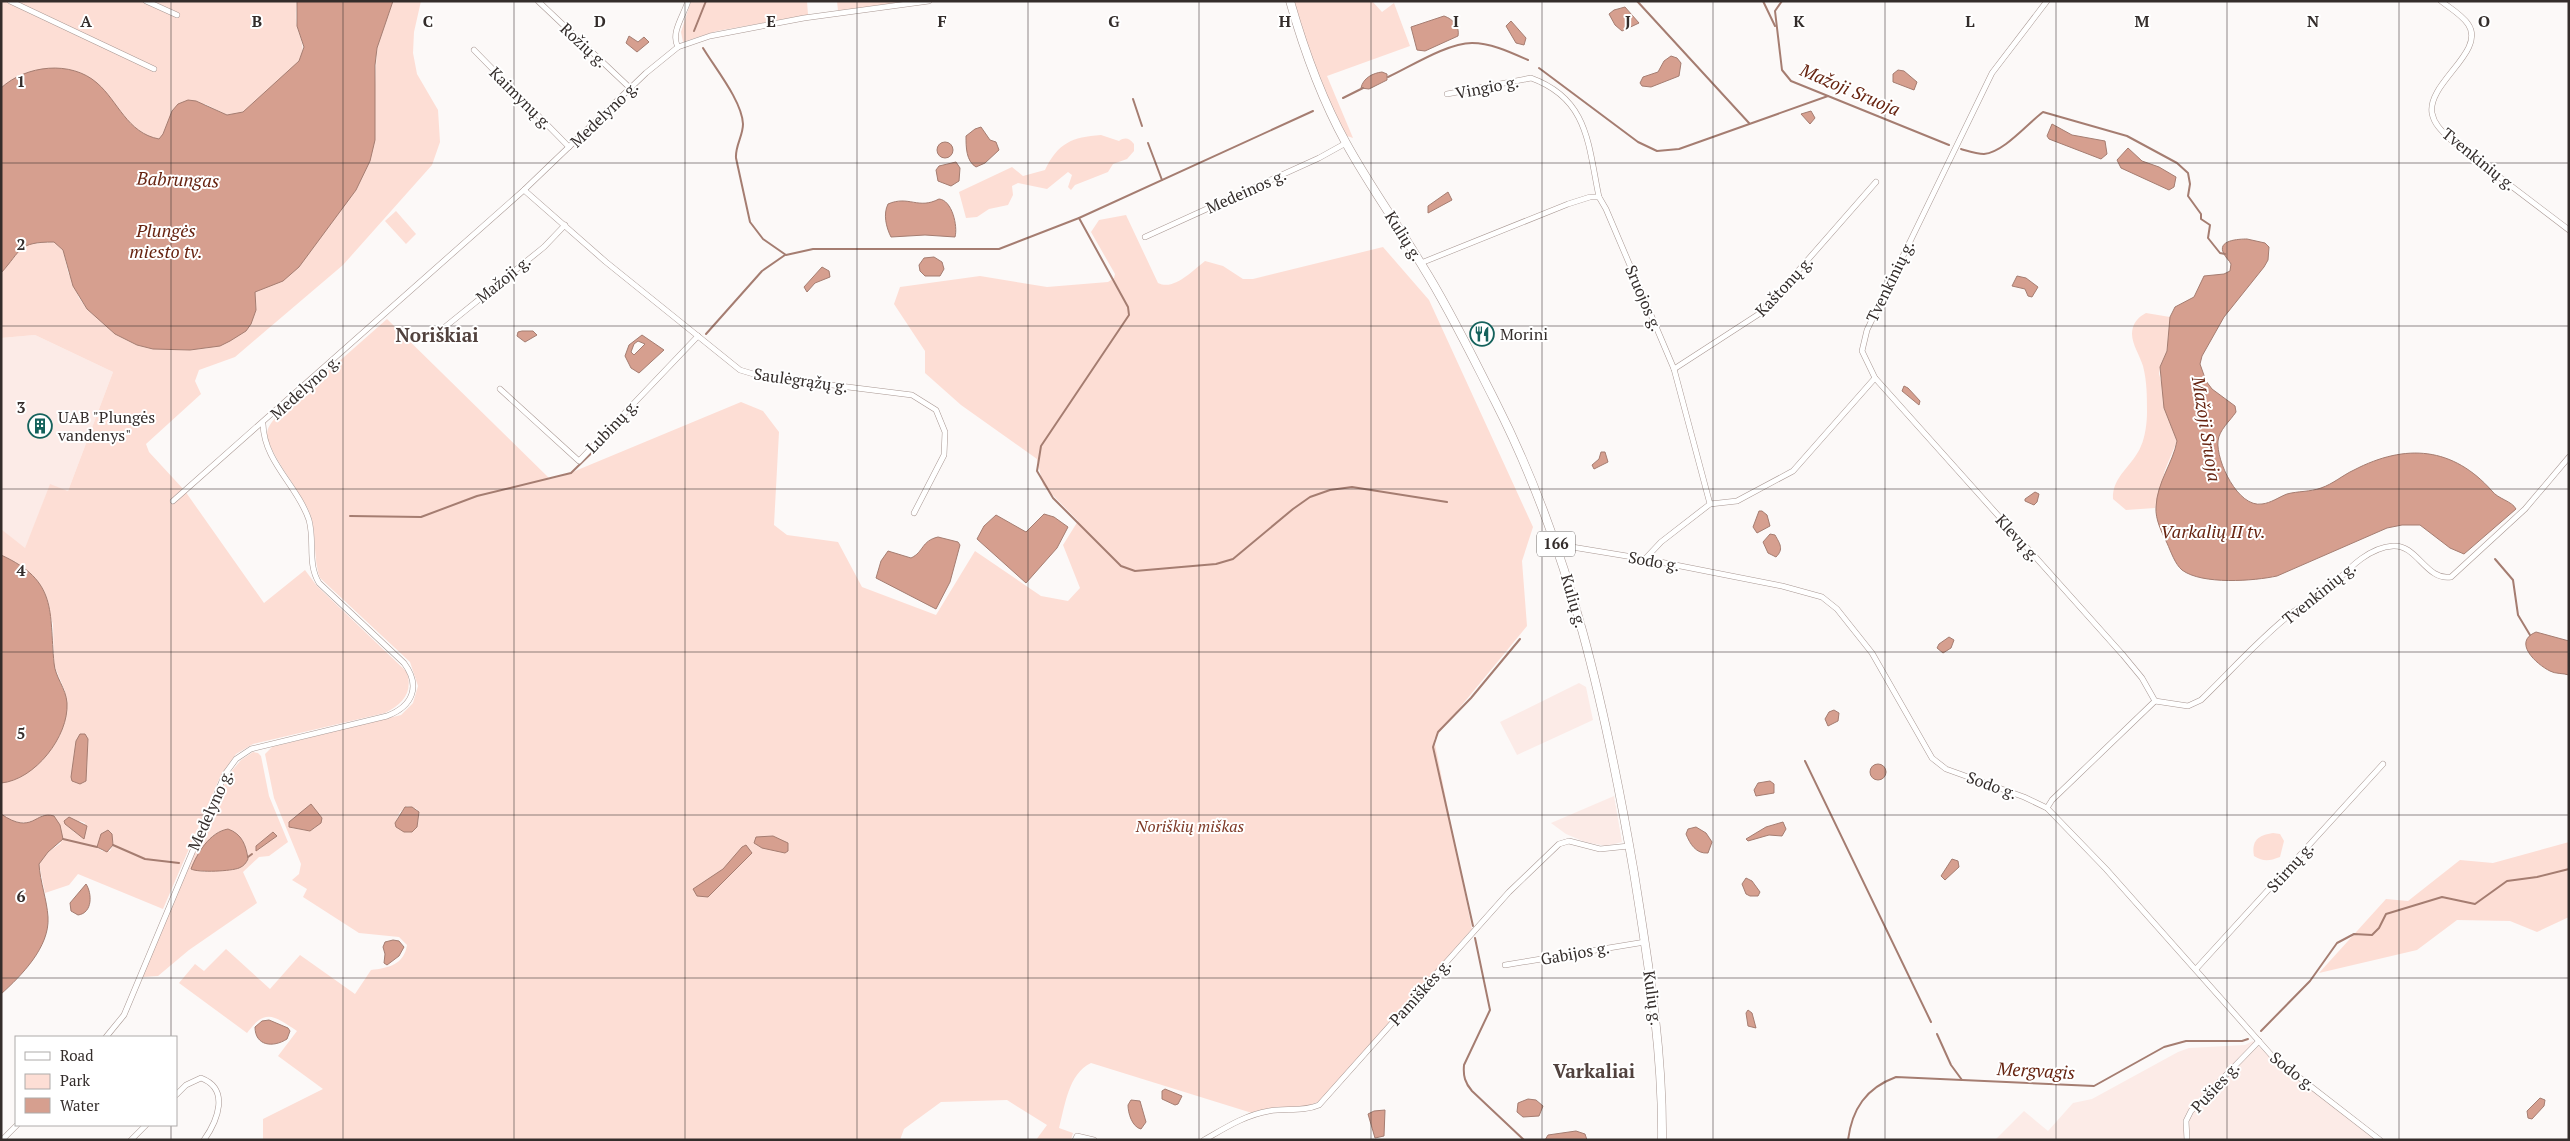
<svg xmlns="http://www.w3.org/2000/svg" width="2570" height="1141" font-family="'PT Serif',serif">
<style>
.built{fill:#fcebe7}
.green{fill:#fdded5;fill-rule:evenodd}
.water{fill:#d69f8f;stroke:#a57d71;fill-rule:evenodd}
.lines{fill:none;stroke-linecap:round;stroke-linejoin:round}
.stream{stroke:#a57d71;stroke-width:2}
.street-casing{stroke:#a89792;stroke-width:6}
.primary-casing{stroke:#a89792;stroke-width:9}
.street{stroke:#fff;stroke-width:5}
.primary{stroke:#fff;stroke-width:8}
.grid{fill:none;stroke:#342d2b;stroke-width:1;stroke-opacity:0.55}
.labels{text-anchor:middle;stroke-width:4;stroke-linejoin:round;paint-order:stroke}
.shield{fill:#fff;stroke:#716c6b;stroke-width:1}
.shield-label{font-size:15px;font-weight:bold;fill:#342d2b}
.street-label{font-size:16px;fill:#342d2b;stroke:#fff}
.poi-label{font-size:16px;fill:#342d2b;stroke:#fff;text-anchor:start}
.park-label{font-size:16px;font-style:italic;fill:#7e3926;stroke:#fff}
.water-label{font-size:18px;font-style:italic;fill:#672411;stroke:#fff}
.quarter-label{font-size:19px;font-weight:bold;fill:#51423e;stroke:#fff}
.grid-label{font-size:16px;text-anchor:middle;font-weight:bold;fill:#342d2b;stroke:#fff;stroke-width:4;stroke-linejoin:round;paint-order:stroke}
</style>
<rect width="100%" height="100%" fill="#fcf9f8"/>
<g class="built">
<polygon points="35,335 113,372 68,491 50,485 25,549 1,529 1,338"/>
<polygon points="1579,683 1586,687 1593,720 1517,755 1500,722"/>
<polygon points="1614,796 1622,842 1606,846 1585,842 1566,834 1551,823"/>
<polygon points="2253,1041 2273,1060 2376,1140 1995,1140 2024,1111 2048,1131 2073,1103 2092,1099 2178,1052 2189,1048 2245,1045"/>
</g>
<g class="green">
<path d="M1,1h296c-1,8 -2,17 0,25 3,14 10,22 2,35l-55,51 -17,3 -22,-11 -33,7 -9,24 -4,4c-41,-8 -46,-58 -86,-67 -5,-1 -11,-3 -15,-3 -18,2 -36,10 -52,15l-5,4z"/>
<path d="M393,1h28l-7,31 -1,21 4,21 21,36 2,32 -8,23 -89,100 -108,92 -36,13 -4,11 6,13 -55,50 3,8 36,39 79,112 41,-33 12,16 90,86c6,21 -4,32 -22,41l-132,31 -17,10 -16,23 -57,132 -85,-35 -9,11 -24,8 -6,-29 9,-12 13,-9 -18,-28c-15,10 -26,10 -42,-1v-31l37,-19 9,-10 10,-18 8,-45 -11,-26 -1,-41 -16,-44 -19,-16 -17,-9v-26l24,19 25,-64 18,7 45,-119 -78,-37 -34,3v-65l21,-26 8,-3 24,-2 9,8 5,22 11,26 8,11 28,25 22,11 16,4 37,1 18,-2 38,-17 10,-20 -1,-19 4,-4 12,-3 28,-18 19,-27 57,-155 2,-37zM88,739l-2,42 -15,-4 5,-36zM80,821l5,2 -1,15 -11,-7zM113,838v7l-3,6h-8l-5,-4z"/>
<polygon points="691,1 807,1 808,15 717,31 683,42 681,32"/>
<polygon points="837,1 909,1 838,11"/>
<path d="M1294,1h78l10,11 12,-9 16,43 -83,30 26,62 -6,-2c-24,-42 -39,-88 -53,-135z"/>
<path d="M1101,135l18,6c6,-4 10,-3 15,3v7l-7,8 -14,5 -5,8 -33,13 -4,5 -3,-3 4,-12 -4,-3 -21,17 -29,-6 -6,3 1,9 -5,10 -19,4 -12,8 -11,1 -7,-26 53,-25 11,9 22,-6c13,-27 27,-33 56,-35z"/>
<polygon points="396,211 416,234 406,244 385,221"/>
<path d="M1126,215l32,68c16,8 34,-12 47,-22l18,5 20,13h10l130,-32 46,53 104,227 -11,34 5,65 -93,113 38,190 -150,171 -16,7 -54,6 -161,-50c-23,11 -26,43 -32,65l14,5 -2,7h-35l11,-15 -40,-25 -66,2 -37,27 -4,11h-637v-21l60,-30 -45,-33 19,-25c-22,-14 -31,-24 -50,2l-68,-50 16,-19 9,7 22,-22 44,40 30,-34 55,39 16,-24c17,-2 33,-5 36,-25l-8,-8 -40,-4 -56,-36 4,-8 -15,-9 7,-6 2,-10 -27,-66 -9,-44 7,-7 129,-32 12,-12 5,-17 -8,-24 -90,-84c-8,-23 -2,-47 -12,-69 -9,-19 -39,-56 -41,-74 0,-7 4,-12 8,-17l112,-99 163,160 13,-3 178,-74 22,9 16,21 -5,93 13,10 51,7 24,45 74,28 39,-64 66,45 27,5 12,-13 -17,-43 15,-24 -35,-36 -6,-26 -76,-54 -36,-32v-22l-31,-47 6,-17 80,-11 67,11 61,-5 6,-4 1,-4 -24,-42 8,-12zM312,806l10,12 -7,10 -5,3 -18,-3 1,-9zM407,806l10,3 2,6 -2,12 -21,-6 4,-9z"/>
<path d="M2146,313l24,4 -3,34 -7,16 -1,7 5,16v18l13,33 -12,29 -10,38 -29,2 -13,-11c-1,-23 20,-33 28,-53 4,-9 6,-23 6,-34 0,-15 0,-31 -4,-46 -3,-10 -11,-22 -11,-32 0,-10 6,-17 14,-21z"/>
<path d="M253,752l5,1 3,3 8,40 19,46 -19,14 -10,1 -16,15 14,31 -68,47 -31,26 -15,1 -1,-3 87,-200 12,-14zM215,834l22,35 -32,3 -14,-3 4,-10z"/>
<path d="M2273,833l7,1 4,7 -4,16c-11,4 -16,5 -26,-1 -3,-16 5,-21 19,-23z"/>
<polygon points="2569,842 2569,917 2537,932 2510,921 2457,920 2417,950 2319,973 2386,899 2408,901 2460,860 2493,863"/>
</g>
<g class="water">
<path d="M297,1h96l-16,47 -2,17v75l-5,21 -14,29 -57,77 -16,14 -28,11 1,18 -5,14 -5,7 -16,10 -10,5 -30,4 -37,-1 -16,-4 -22,-11 -28,-25 -14,-23 -10,-36 -9,-8c-37,0 -32,8 -53,31v-185c25,-23 70,-28 96,-5 21,18 30,50 62,56l4,-5 9,-23 6,-7 10,-4 8,1 31,14 16,-3 56,-51 5,-14 -7,-21z"/>
<polygon points="1625,7 1639,23 1622,31 1615,25 1609,14 1614,10"/>
<path d="M1444,16c9,3 16,11 14,20l-33,15 -8,-1 -6,-23z"/>
<polygon points="1511,21 1526,38 1524,45 1516,43 1506,26"/>
<polygon points="629,36 638,42 644,37 649,42 637,52 626,43"/>
<polygon points="1671,56 1677,58 1681,63 1679,76 1651,87 1642,86 1640,83 1643,77 1658,72 1664,61"/>
<polygon points="1898,70 1904,71 1917,82 1914,90 1893,82 1893,74"/>
<path d="M1382,72l5,2v6l-18,9 -8,-1c2,-10 12,-15 21,-16z"/>
<polygon points="1811,111 1815,118 1810,124 1801,114"/>
<polygon points="2052,124 2072,135 2105,141 2107,154 2101,159 2049,139 2047,136"/>
<path d="M981,127l9,13 6,2 3,8 -14,13 -9,4c-10,-6 -10,-20 -10,-31l9,-7z"/>
<circle cx="945" cy="150" r="8"/>
<polygon points="2128,148 2142,161 2159,167 2176,177 2174,187 2169,190 2121,168 2117,160"/>
<polygon points="956,162 960,168 959,181 951,186 938,181 936,170 939,166"/>
<polygon points="1448,192 1452,200 1428,213 1428,206"/>
<path d="M939,199c13,1 19,27 16,38l-30,-2 -34,2c-5,-10 -8,-23 -3,-33 21,-9 30,6 51,-5z"/>
<path d="M2247,239l18,4 4,4 -1,13 -4,7 -40,50 -22,39 -2,8 6,17 6,8 23,17 1,6c-6,9 -17,18 -18,29 -2,20 20,67 44,63 9,-1 17,-7 25,-10 11,-3 23,-2 34,-6 12,-4 22,-13 33,-18 52,-27 99,-23 138,21 6,8 20,10 24,18l-52,45 -14,-6 -30,-23h-18l-15,3 -110,48c-23,5 -75,9 -95,-6 -7,-6 -11,-18 -15,-27 -5,-10 -12,-24 -11,-36 1,-25 17,-44 21,-66l-13,-33 -4,-41 7,-16 3,-34 5,-10 19,-10 10,-21 20,-2 6,-3 1,-7c-2,-4 -5,-6 -7,-10 -8,-14 15,-15 23,-15z"/>
<polygon points="934,257 942,262 944,269 940,276 925,276 920,271 919,265 924,258"/>
<polygon points="822,267 829,271 830,277 815,283 807,292 804,287"/>
<polygon points="2017,276 2026,278 2038,287 2032,297 2028,296 2025,289 2012,286"/>
<polygon points="522,331 533,331 537,335 525,342 517,336 518,332"/>
<path d="M642,335l22,15 -25,23 -8,-5 -6,-12 4,-11zM638,341l7,3 -11,11 -3,-3 3,-8z"/>
<polygon points="1904,386 1908,388 1920,401 1919,405 1902,391"/>
<polygon points="1601,452 1605,452 1608,462 1594,469 1592,465 1599,459"/>
<polygon points="2035,492 2039,494 2037,502 2034,505 2025,501 2025,499"/>
<polygon points="1759,511 1762,511 1767,515 1770,526 1757,533 1753,527"/>
<polygon points="1044,514 1054,517 1068,527 1057,548 1026,583 977,539 984,526 996,515 1026,532"/>
<path d="M1770,534l5,1c5,9 9,14 1,22l-8,-4 -5,-11z"/>
<path d="M938,537l20,5 2,3 -10,37 -14,27 -60,-31 5,-17 7,-10 23,7c13,-6 10,-17 27,-21z"/>
<path d="M1,555c57,26 48,56 53,108 1,14 12,25 13,40 2,33 -32,77 -66,80z"/>
<path d="M2536,632l33,9v34c-6,-2 -14,-1 -19,-4 -14,-7 -38,-29 -14,-39z"/>
<polygon points="1949,637 1954,640 1951,648 1943,653 1937,648 1939,644"/>
<polygon points="1834,710 1839,713 1838,721 1828,726 1825,719 1829,712"/>
<polygon points="80,734 85,734 88,739 86,781 80,784 72,781 71,777 76,741"/>
<circle cx="1878" cy="772" r="8"/>
<polygon points="1770,781 1774,784 1774,793 1756,796 1754,790 1758,783"/>
<polygon points="311,804 322,818 321,823 310,831 289,827 289,822"/>
<polygon points="405,807 412,807 419,812 417,827 412,832 404,832 396,827 395,823"/>
<path d="M1,814c32,22 34,-4 53,2l6,9 3,14 -15,13 -9,12c1,18 8,36 9,53 2,30 -27,59 -47,77z"/>
<polygon points="69,817 87,826 84,839 65,824 64,821"/>
<polygon points="1783,822 1786,829 1782,836 1769,835 1748,841 1746,839 1766,827"/>
<path d="M1696,827l10,6 6,9 -4,11c-12,1 -18,-9 -22,-19l2,-5z"/>
<path d="M228,829c14,5 18,16 20,30 -2,4 -4,7 -9,9 -7,3 -40,5 -48,1 6,-16 19,-37 37,-40z"/>
<polygon points="108,830 112,834 113,845 107,852 97,847 101,834"/>
<polygon points="273,832 277,836 256,851 256,846"/>
<polygon points="773,836 788,843 788,851 785,853 762,848 754,843 756,837"/>
<polygon points="746,845 752,853 708,897 697,896 693,889 723,869 742,847"/>
<polygon points="1952,859 1958,861 1959,867 1945,880 1941,876"/>
<polygon points="1746,878 1752,881 1760,892 1758,896 1750,896 1746,894 1742,884"/>
<path d="M86,884c6,9 7,29 -8,31l-7,-4 -1,-8z"/>
<polygon points="393,940 399,941 404,947 399,956 387,965 384,963 385,954 383,947 385,942"/>
<polygon points="1748,1010 1752,1013 1756,1028 1748,1026 1746,1013"/>
<path d="M269,1020l19,8 2,3 -3,8c-14,9 -32,7 -32,-12l7,-6z"/>
<polygon points="1165,1089 1182,1096 1178,1104 1175,1105 1162,1099 1162,1091"/>
<polygon points="2540,1098 2545,1100 2544,1106 2532,1119 2528,1118 2527,1111"/>
<polygon points="1528,1099 1536,1100 1543,1106 1539,1116 1523,1117 1517,1112 1518,1103"/>
<path d="M1131,1100l9,1 6,21 -5,7c-9,-2 -13,-16 -13,-24z"/>
<polygon points="1385,1110 1384,1136 1375,1138 1368,1114 1374,1111"/>
<polygon points="1576,1131 1585,1134 1587,1140 1545,1140 1548,1135"/>
</g>
<g class="lines">
<g class="stream">
<polyline points="1637,1 1749,123"/>
<polyline points="1763,1 1775,26"/>
<polyline points="1782,1 1775,11 1782,70 1791,81 1949,145"/>
<polyline points="694,31 706,1"/>
<path d="M703,48c12,20 39,53 40,76 0,12 -8,22 -7,34l14,64 13,17 23,16 27,-6h186l80,-31 234,-107"/>
<polyline points="1539,68 1638,142 1657,151 1679,149 1828,96"/>
<path d="M1388,77c22,-10 59,-34 84,-34 19,0 38,9 56,17"/>
<polyline points="1343,98 1363,88"/>
<polyline points="1133,99 1142,126"/>
<polyline points="1148,143 1162,180"/>
<path d="M1961,149c7,2 16,5 23,5 20,-2 43,-30 59,-42l84,24 50,27 11,10 2,11 -2,12 13,18v5l9,6 -2,13 12,15 5,1"/>
<polyline points="1079,218 1128,307 1129,315 1041,446 1037,471 1053,498 1121,566 1135,571 1216,564 1233,559 1293,509 1310,497 1330,490 1352,487 1447,502"/>
<polyline points="706,334 762,271 785,255"/>
<polyline points="350,516 421,517 477,496 571,473 610,435"/>
<polyline points="2495,559 2513,580 2518,615 2530,635"/>
<polyline points="1805,761 1931,1022"/>
<polyline points="63,839 97,847"/>
<polyline points="113,845 145,859 179,863"/>
<polyline points="248,857 252,854"/>
<polyline points="1473,926 1433,747 1438,732 1471,698 1520,639"/>
<path d="M1475,938l15,72 -26,55c-1,11 1,18 8,26l52,49"/>
<polyline points="2261,1031 2310,981 2337,943 2354,934 2372,935 2379,928 2386,914 2442,897 2475,904 2507,881 2537,877 2569,869"/>
<polyline points="1937,1034 1951,1065 1962,1080"/>
<path d="M1848,1140c4,-31 18,-52 48,-63l198,9 70,-39 22,-6h56l6,-2"/>
</g>
<g class="street-casing">
<g id="street">
<polyline points="10,1 154,69"/>
<polyline points="146,1 177,15"/>
<polyline points="538,1 630,88"/>
<path d="M2441,1c9,7 21,14 27,23 19,27 -41,59 -36,89 2,12 12,20 20,28l117,89"/>
<path d="M678,47c-8,-14 6,-32 10,-46"/>
<polyline points="474,50 569,147"/>
<path d="M1447,94l84,-16c58,21 57,67 68,119"/>
<polyline points="524,190 606,262 740,370 760,376 912,395 936,410 945,432 944,455 914,513"/>
<polyline points="1145,237 1319,158 1346,143"/>
<polyline points="1421,263 1568,204 1590,197 1599,197 1606,209 1674,369 1710,504 1661,542 1645,559"/>
<polyline points="440,331 544,247 565,225"/>
<polyline points="1674,369 1762,312 1876,182"/>
<polyline points="1875,378 2123,655 2142,678 2155,701"/>
<polyline points="500,389 579,461 698,336"/>
<polyline points="173,501 524,190 646,73 678,47 710,36 804,18 929,1"/>
<polyline points="1710,504 1737,501 1793,471 1875,378 1862,351 1867,330 1992,73 2047,1"/>
<polyline points="1559,550 1572,547 1645,559 1782,586 1822,597 1837,609 1872,653 1932,758 1946,769 2024,797 2047,808 2106,869 2273,1057 2380,1140"/>
<path d="M2155,701l33,5 13,-6c30,-29 59,-62 91,-87 8,-7 19,-9 27,-15 21,-18 43,-50 74,-52 24,-2 33,35 58,31l74,-68 44,-52"/>
<polyline points="2047,808 2052,800 2155,701"/>
<polyline points="1505,965 1645,942"/>
<polyline points="2196,969 2383,764"/>
<path d="M106,1037l18,-22 101,-241 11,-15 15,-10 136,-33c26,-10 34,-30 17,-53l-85,-80c-12,-20 -4,-41 -10,-63 -11,-34 -45,-58 -46,-96"/>
<path d="M176,1095l10,-10 15,-7c29,11 17,42 3,62"/>
<polyline points="2,1140 17,1125"/>
<polyline points="131,1140 146,1125"/>
<polyline points="1075,1140 1077,1136 1094,1140"/>
<path d="M1204,1140c21,-12 41,-25 65,-29 16,-3 34,1 50,-6l190,-213 50,-48 10,-3 31,8 29,-3"/>
<polyline points="2187,1140 2186,1121 2191,1111 2259,1041"/>
</g>
</g>
<g class="primary-casing">
<path id="primary" d="M1290,1c14,49 31,97 56,142 23,42 52,82 77,124 27,43 49,89 72,134 76,149 111,309 139,472 14,89 29,176 28,267"/>
</g>
<use href="#street" class="street"/>
<use href="#primary" class="primary"/>
</g>
<path class="grid" d="M171,1v1036M343,1v1139M514,1v1139M685,1v1139M857,1v1139M1028,1v1139M1199,1v1139M1371,1v1139M1542,1v1139M1713,1v1139M1885,1v1139M2056,1v1139M2227,1v1139M2399,1v1139M1,163h2568M1,326h2568M1,489h2568M1,652h2568M1,815h2568M1,978h2568M171,1125v15"/>
<defs>
<g id="restaurant-ring" transform="scale(1.25)"><circle r="9.5" fill="#fff" stroke="#15625c" stroke-width="1.5"/><path d="M-5-6h1v4h1v-4h1v4h1v-4h1v5L-1.5 .5V6h-2V.5L-5-1ZM5-6V6H3V1.5H1.5Q1.5-4 5-6Z" fill="#15625c"/></g>
<g id="building-ring" transform="scale(1.25)"><circle r="9.5" fill="#fff" stroke="#15625c" stroke-width="1.5"/><path d="M-4-6H4V6H1V3H-1V6H-4ZM-2.5-4.3h1.7v1.8h-1.7ZM.8-4.3h1.7v1.8H.8ZM-2.5-1h1.7V.8h-1.7ZM.8-1h1.7V.8H.8Z" fill="#15625c"/></g>
</defs>
<g fill-rule="evenodd">
<use href="#restaurant-ring" x="1482" y="334"/>
<use href="#building-ring" x="40" y="426"/>
</g>
<g class="labels">
<rect class="shield" x="1537" y="531.5" width="38" height="25" rx="4"/>
<g class="shield-label">
<text x="1556" y="549">166</text>
</g>
<g class="street-label">
<text transform="translate(584 45) rotate(43)" y="6">Rožių g.</text>
<text transform="translate(1487 87) rotate(-11)" y="6">Vingio g.</text>
<text transform="translate(521 98) rotate(45)" y="6">Kaimynų g.</text>
<text transform="translate(604 114) rotate(-44)" y="6">Medelyno g.</text>
<text transform="translate(2479 159) rotate(39)" y="6">Tvenkinių g.</text>
<text transform="translate(1246 191) rotate(-24)" y="6">Medeinos g.</text>
<text transform="translate(1404 236) rotate(58)" y="6">Kulių g.</text>
<text transform="translate(503 279) rotate(-39)" y="6">Mažoji g.</text>
<text transform="translate(1890 281) rotate(-64)" y="6">Tvenkinių g.</text>
<text transform="translate(1784 286) rotate(-47)" y="6">Kaštonų g.</text>
<text transform="translate(1644 298) rotate(67)" y="6">Sruojos g.</text>
<text transform="translate(801 380) rotate(8)" y="6">Saulėgrąžų g.</text>
<text transform="translate(305 387) rotate(-42)" y="6">Medelyno g.</text>
<text transform="translate(612 426) rotate(-46)" y="6">Lubinų g.</text>
<text transform="translate(2018 538) rotate(48)" y="6">Klevų g.</text>
<text transform="translate(1654 561) rotate(10)" y="6">Sodo g.</text>
<text transform="translate(2319 593) rotate(-39)" y="6">Tvenkinių g.</text>
<text transform="translate(1574 601) rotate(74)" y="6">Kulių g.</text>
<text transform="translate(1992 785) rotate(20)" y="6">Sodo g.</text>
<text transform="translate(210 810) rotate(-66)" y="6">Medelyno g.</text>
<text transform="translate(2290 867) rotate(-48)" y="6">Stirnų g.</text>
<text transform="translate(1575 953) rotate(-10)" y="6">Gabijos g.</text>
<text transform="translate(1420 992) rotate(-48)" y="6">Pamiškės g.</text>
<text transform="translate(1653 998) rotate(82)" y="6">Kulių g.</text>
<text transform="translate(2293 1071) rotate(38)" y="6">Sodo g.</text>
<text transform="translate(2215 1087) rotate(-47)" y="6">Pušies g.</text>
</g>
<g class="poi-label">
<text x="1500" y="340">Morini</text>
<text x="58" y="423">UAB "Plungės<tspan x="58" dy="18">vandenys"</tspan></text>
</g>
<g class="park-label">
<text x="1190" y="832">Noriškių miškas</text>
</g>
<g class="water-label">
<text transform="translate(1850 90) rotate(23)" y="6">Mažoji Sruoja</text>
<text transform="translate(178 180) rotate(2)" y="6">Babrungas</text>
<text x="166" y="237">Plungės<tspan x="166" dy="21">miesto tv.</tspan></text>
<text transform="translate(2206 429) rotate(81)" y="6">Mažoji Sruoja</text>
<text x="2213" y="538">Varkalių II tv.</text>
<text transform="translate(2036 1071) rotate(3)" y="6">Mergvagis</text>
</g>
<g class="quarter-label">
<text x="437" y="342">Noriškiai</text>
<text x="1594" y="1078">Varkaliai</text>
</g>
</g>
<g class="grid-label">
<text x="86" y="27">A</text>
<text x="257" y="27">B</text>
<text x="428" y="27">C</text>
<text x="600" y="27">D</text>
<text x="771" y="27">E</text>
<text x="942" y="27">F</text>
<text x="1114" y="27">G</text>
<text x="1285" y="27">H</text>
<text x="1456" y="27">I</text>
<text x="1628" y="27">J</text>
<text x="1799" y="27">K</text>
<text x="1970" y="27">L</text>
<text x="2142" y="27">M</text>
<text x="2313" y="27">N</text>
<text x="2484" y="27">O</text>
<text x="21" y="87">1</text>
<text x="21" y="250">2</text>
<text x="21" y="413">3</text>
<text x="21" y="576">4</text>
<text x="21" y="739">5</text>
<text x="21" y="902">6</text>
</g>
<rect width="2570" height="1141" fill="none" stroke="#342d2b" stroke-width="5"/>
<rect x="15" y="1036" width="162" height="90" fill="#ffffff" stroke="#aeabaa"/>
<rect x="25" y="1052" width="25" height="8" fill="#ffffff" stroke="#aeabaa"/>
<text x="60" y="1061" font-size="15" fill="#342d2b">Road</text>
<rect x="25" y="1074" width="25" height="15" fill="#fdded5" stroke="#aeabaa"/>
<text x="60" y="1086" font-size="15" fill="#342d2b">Park</text>
<rect x="25" y="1098" width="25" height="15" fill="#d69f8f" stroke="#aeabaa"/>
<text x="60" y="1111" font-size="15" fill="#342d2b">Water</text>
</svg>
